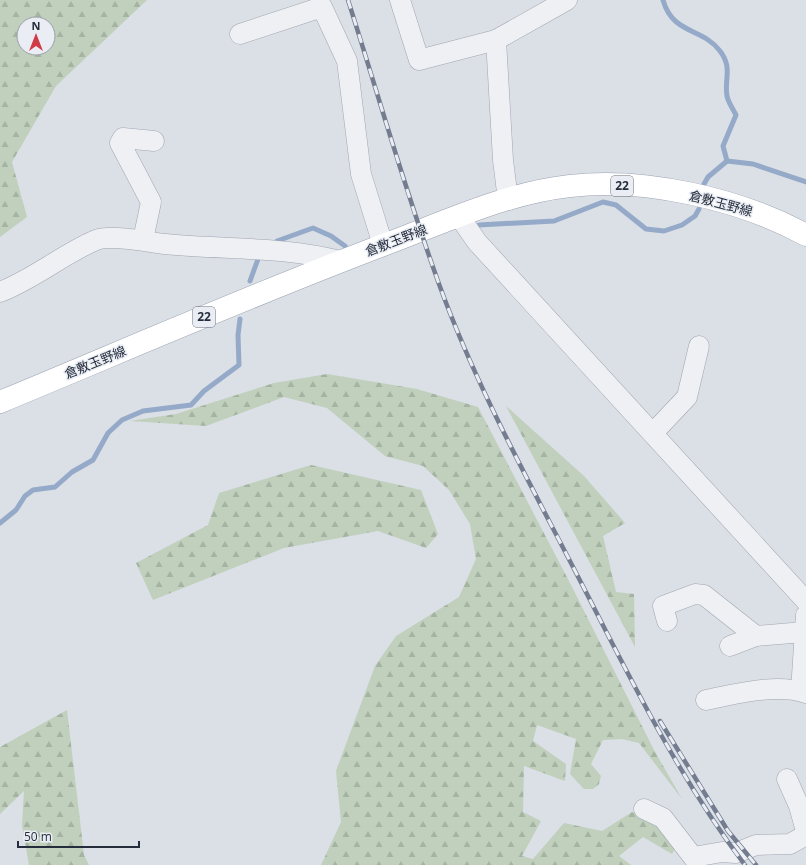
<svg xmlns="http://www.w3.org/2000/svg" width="806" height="865" font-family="'Open Sans','Noto Sans JP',sans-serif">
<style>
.forest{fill:url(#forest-firs);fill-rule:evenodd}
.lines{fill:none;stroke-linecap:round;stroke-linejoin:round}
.stream{stroke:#94aac8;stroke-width:5}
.minor-casing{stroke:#a1a6b0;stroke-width:21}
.major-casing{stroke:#9aa2b2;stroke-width:23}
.minor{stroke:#eef0f4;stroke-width:20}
.major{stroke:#fff;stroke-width:22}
.rail-casing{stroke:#747d90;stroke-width:4.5}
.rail{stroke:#eaeef4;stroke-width:3;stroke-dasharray:9;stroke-linecap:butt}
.labels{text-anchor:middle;stroke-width:3;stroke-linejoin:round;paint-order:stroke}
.shield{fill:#eaeef4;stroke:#606673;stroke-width:1}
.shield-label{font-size:12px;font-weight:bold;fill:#252c3c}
.street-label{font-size:13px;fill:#252c3c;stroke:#eaeef4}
</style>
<defs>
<pattern id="forest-firs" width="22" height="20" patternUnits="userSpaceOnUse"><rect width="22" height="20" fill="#c0d0bc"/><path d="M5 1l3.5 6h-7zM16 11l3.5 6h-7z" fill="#a5b3a2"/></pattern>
</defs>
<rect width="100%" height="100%" fill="#dbdfe6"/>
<g class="forest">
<path d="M0,0h147l-91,86 -44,76 15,55 -27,20zM24,24h24v24h-24z"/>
<polygon points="327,374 417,389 478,407 570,583 654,750 682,799 639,743 622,739 603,740 591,764 601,776 599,784 593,789 584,789 570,774 576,739 537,725 533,741 566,764 565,781 524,766 523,812 541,821 522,856 533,859 564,823 602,831 632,812 658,821 676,847 672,854 643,837 619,856 631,865 321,865 341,822 336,771 375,666 396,636 459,597 476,559 470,524 449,490 423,466 385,456 327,408 284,397 206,426 130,421 176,414 274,383"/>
<polygon points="506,406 584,476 625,523 603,536 616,592 634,594 635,647"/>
<polygon points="311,465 421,490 438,534 426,548 378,531 284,548 153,600 136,563 208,525 219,493"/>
<polygon points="67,710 84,855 89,865 29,865 22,825 24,791 0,814 0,747"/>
</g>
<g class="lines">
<g class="stream">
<path d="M663,0c10,35 39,27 57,51 13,17 4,28 7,45 1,6 6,13 9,19l-13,31 4,15 26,3 53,18"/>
<polyline points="704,184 708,177 727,161"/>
<polyline points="479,225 554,221 603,202 616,205 646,229 664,231 682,225 695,216 699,209"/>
<polyline points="277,241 313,228 331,236 345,246"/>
<polyline points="250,281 258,259"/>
<polyline points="0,523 16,510 25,496 33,490 55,487 72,472 93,460 108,433 122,420 143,411 191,405 204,391 239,365 238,335 240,319"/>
</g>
<g class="minor-casing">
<g id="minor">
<polyline points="400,0 419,60 496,40"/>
<polyline points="240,34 322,7 347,61 361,174 383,245"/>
<polyline points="508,200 503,160 496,40 567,0"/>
<polyline points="459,216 477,242 806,601"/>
<polyline points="143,240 151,202 120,143 123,138 154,141"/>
<path d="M0,292c34,-13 63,-38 96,-52 16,-6 52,2 69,4 59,6 118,2 175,17"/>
<polyline points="653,433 687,397 699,346"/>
<polyline points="667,621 663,606 695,594 704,595 756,636"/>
<polyline points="730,646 756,636 804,632"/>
<polyline points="801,691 806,615"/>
<path d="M706,700c29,-6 72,-17 100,-7"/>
<polyline points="787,779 799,806 806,831"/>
<polyline points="644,809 663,818 693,857 722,852 736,853 756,845 790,844 806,835"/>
</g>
</g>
<g class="major-casing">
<path id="major" d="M0,402c128,-53 256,-109 386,-158 59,-22 120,-51 184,-58 74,-9 170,13 236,49"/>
</g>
<use href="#minor" class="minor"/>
<use href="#major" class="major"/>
<g class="rail-casing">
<g id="rail">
<path d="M348,0c30,94 57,190 91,284 39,108 97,210 149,312 47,92 94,186 157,269"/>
<polyline points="660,721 728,831 756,865"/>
</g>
</g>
<use href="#rail" class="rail"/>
</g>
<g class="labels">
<g class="shield">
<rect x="611" y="176" width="22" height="20" rx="3"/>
<rect x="193" y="307" width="22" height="20" rx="3"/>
</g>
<g class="shield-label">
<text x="622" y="190">22</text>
<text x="204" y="321">22</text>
</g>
<g class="street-label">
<text transform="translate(721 203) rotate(15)" y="5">倉敷玉野線</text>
<text transform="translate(396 240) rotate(-21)" y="5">倉敷玉野線</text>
<text transform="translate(95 362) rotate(-22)" y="5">倉敷玉野線</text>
</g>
</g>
<g transform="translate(36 36)"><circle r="19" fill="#eaeef4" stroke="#9ba0aa"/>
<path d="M0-3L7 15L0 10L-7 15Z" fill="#d13a47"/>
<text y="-6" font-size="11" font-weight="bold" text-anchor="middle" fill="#252c3c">N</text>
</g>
<path d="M18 841v6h121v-6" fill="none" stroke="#252c3c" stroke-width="2"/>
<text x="24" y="841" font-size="12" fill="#252c3c" stroke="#eaeef4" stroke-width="3" paint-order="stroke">50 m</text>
</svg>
